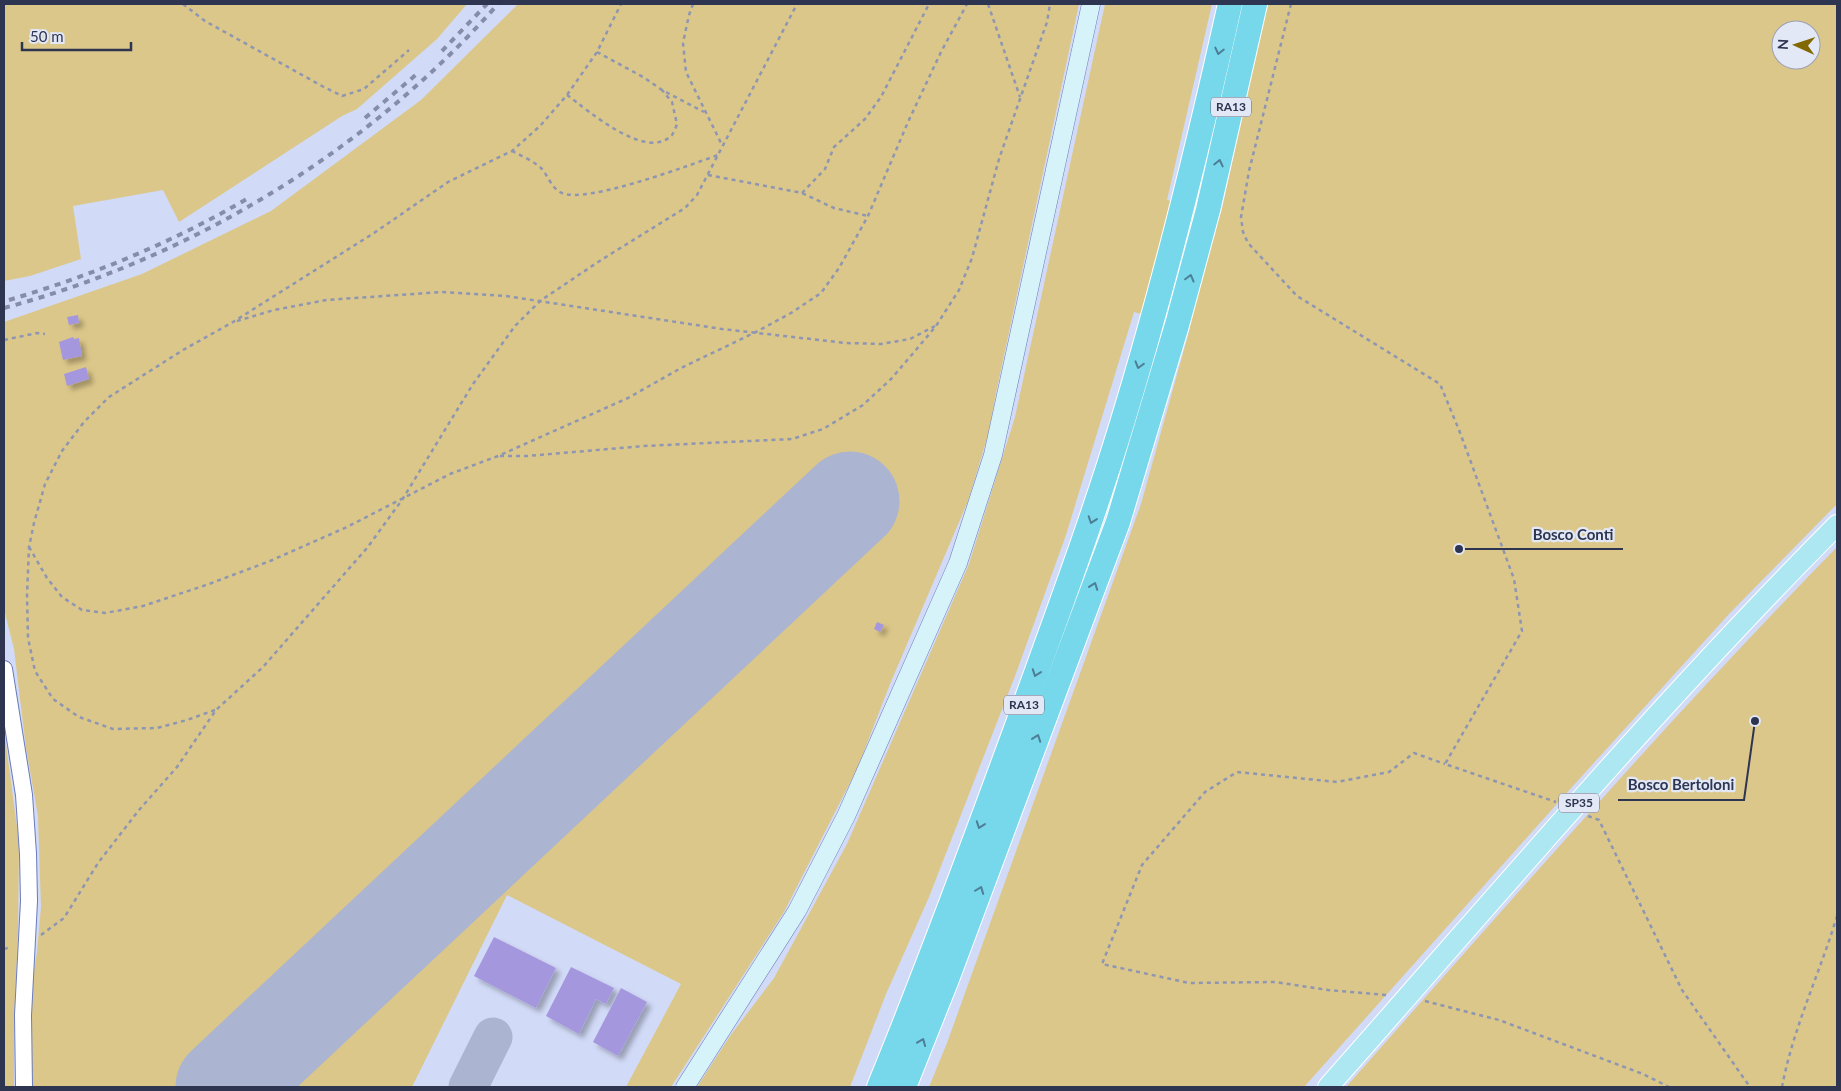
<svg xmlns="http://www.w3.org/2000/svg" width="1841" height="1091" font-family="Lato,sans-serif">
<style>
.green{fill:#dcc78a;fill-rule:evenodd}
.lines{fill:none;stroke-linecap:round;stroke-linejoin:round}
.taxiway{stroke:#abb4d0;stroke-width:39}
.runway{stroke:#abb4d0;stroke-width:99}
.building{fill:#a497de;filter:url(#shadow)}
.tertiary-casing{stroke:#6a7bbc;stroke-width:18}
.secondary-casing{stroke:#6a7bbc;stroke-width:19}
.primary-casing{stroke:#fff;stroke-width:22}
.motorway-casing{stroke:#fff;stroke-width:26}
.path{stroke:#8e96b2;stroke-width:2.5;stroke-dasharray:4 4;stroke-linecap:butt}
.tertiary{stroke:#fff;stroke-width:16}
.secondary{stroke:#d6f3f9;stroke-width:18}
.primary{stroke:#ade8f2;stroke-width:20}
.motorway{stroke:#76d8ea;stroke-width:24}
.rail{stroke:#858da9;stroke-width:4;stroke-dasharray:6 6;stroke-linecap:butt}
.oneway{stroke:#4e7e96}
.labels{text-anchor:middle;stroke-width:4.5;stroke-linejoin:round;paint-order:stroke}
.shield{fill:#e3e8f6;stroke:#646b82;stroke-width:1}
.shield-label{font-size:12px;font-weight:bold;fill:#2e3551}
.leader{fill:none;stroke:#2e3551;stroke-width:2}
.callout-dot{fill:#2e3551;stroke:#e3e8f6;stroke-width:2}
.callout-label{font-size:15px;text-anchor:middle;font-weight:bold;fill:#2e3551;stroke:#e3e8f6;stroke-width:4.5;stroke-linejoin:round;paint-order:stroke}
</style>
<defs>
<filter id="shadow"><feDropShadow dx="4.5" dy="4.5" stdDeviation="2.5" flood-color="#0004"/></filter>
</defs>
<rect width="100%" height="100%" fill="#d1daf7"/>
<g class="green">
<polygon points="4,4 467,4 437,39 357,109 342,116 179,222 163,190 73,206 81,259 30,276 4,281"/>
<polygon points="518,4 1079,4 996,393 989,432 968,501 890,684 857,769 784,912 671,1087 626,1087 681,984 507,895 412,1087 32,1087 32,981 37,952 41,907 38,816 26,748 14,649 4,609 4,322 142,274 271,211 421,100"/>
<path d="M1105,4h107l-45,196 54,13 46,-209h570v500l-108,110 -157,173 -268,300h-375l18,-44 194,-539 49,-176 -56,-16 -68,223 -51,141 -86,221 -43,97 -36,93h-153l33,-51 44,-58 73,-134 122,-280 46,-147zM1781,30h30v30h-30z"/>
<path d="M1837,547v540h-491c161,-182 321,-366 491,-540z"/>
<polygon points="4,729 19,843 18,933 14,1023 14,1087 4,1087"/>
</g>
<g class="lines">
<polyline class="taxiway" points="468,1087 493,1037"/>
<polyline class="runway" points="225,1087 850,501"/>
</g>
<g class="building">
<polygon points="78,315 79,323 69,325 67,317"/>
<polygon points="73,337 74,339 79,338 82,356 63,360 59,342"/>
<polygon points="86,367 89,379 67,386 64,374"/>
<polygon points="877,622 884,625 880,632 874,629"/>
<polygon points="494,937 556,968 536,1008 474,976"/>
<polygon points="571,967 614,988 606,1004 596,999 579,1034 546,1016"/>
<polygon points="621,988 647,1002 618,1056 593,1042"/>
</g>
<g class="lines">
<g class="tertiary-casing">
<polyline id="tertiary" points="4,669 24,795 28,854 29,901 23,1015 24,1087"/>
</g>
<g class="secondary-casing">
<polyline id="secondary" points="685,1087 797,911 846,816 958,563 993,455 1091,4"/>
</g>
<g class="primary-casing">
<path id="primary" d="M1328,1087c167,-189 331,-383 509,-562"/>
</g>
<g class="motorway-casing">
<g id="motorway">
<path d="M879,1087c51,-124 97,-249 143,-375 35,-97 71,-193 101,-292 42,-137 76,-277 107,-416"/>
<polyline points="904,1087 947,979 1118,522 1177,325 1208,210 1255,4"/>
</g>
</g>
<g class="path">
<polyline points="183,4 205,21 322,86 342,96 364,89 409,50"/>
<polyline points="693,4 689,15 683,43 686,72 722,145"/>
<polyline points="988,4 1020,97"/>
<polyline points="1291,4 1249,171 1241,217 1243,232 1248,243 1297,296 1440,384 1459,430 1514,579 1522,631 1445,764 1556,802"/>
<polyline points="597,52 643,77 662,90 704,112"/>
<path d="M567,95c21,15 79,67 105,40 2,-3 4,-8 5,-11l-5,-22 -10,-12"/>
<path d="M512,151c10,5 23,11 30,18 6,7 10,20 20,24 24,11 128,-28 156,-38"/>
<polyline points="708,175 802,193 834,208 868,216"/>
<polyline points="802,193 825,169 834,147 865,119 881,97 929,4"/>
<polyline points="237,321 274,310 326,300 442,292 506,296 722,329 846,343 881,344 910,339 935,326"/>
<polyline points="4,340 37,333 45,334"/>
<polyline points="500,456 527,456 644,446 792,439 823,429 863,405 891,379 915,351 936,326 959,290 972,258 999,159 1047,22 1050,4"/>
<polyline points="29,547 47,578 62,597 82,610 105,613 143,606 209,584 270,561 347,527 450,474 498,456 628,398 681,368 756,332 791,313 821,293 839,268 868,216 908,122 941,52 967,4"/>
<polyline points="215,710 187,720 157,728 113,729 79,717 53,699 35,671 28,638 27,596 29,547 34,523 45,484 62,451 84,422 109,397 183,350 233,322 374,233 448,182 512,151 540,126 567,95 597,52 621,4"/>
<polyline points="1588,816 1599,820 1682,990 1750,1087"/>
<polyline points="41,935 64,918 98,863 139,810 177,767 216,710 263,667 367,548 402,500 473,384 515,326 540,301 601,260 685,208 697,195 797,4"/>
<polyline points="4,949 11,947"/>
<polyline points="1386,995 1328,990 1275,982 1189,983 1102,964 1142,865 1205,792 1237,772 1337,782 1389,772 1414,753 1445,764"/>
<polyline points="1425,1001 1499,1020 1643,1074 1669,1087"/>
<path d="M1782,1087c11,-59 38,-114 55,-171"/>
</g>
<use href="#tertiary" class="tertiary"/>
<use href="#secondary" class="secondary"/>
<use href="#primary" class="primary"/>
<use href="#motorway" class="motorway"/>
<g class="rail">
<polyline points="442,51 487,4"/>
<polyline points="365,118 418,73"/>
<path d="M9,300c84,-25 165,-58 241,-103"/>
<path d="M4,308c189,-51 364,-157 494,-304"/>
</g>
</g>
<defs><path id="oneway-chevron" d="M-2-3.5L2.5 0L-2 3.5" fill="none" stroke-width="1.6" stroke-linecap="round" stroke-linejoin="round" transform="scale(1.25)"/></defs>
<g class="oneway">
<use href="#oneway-chevron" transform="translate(1219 51) rotate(103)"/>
<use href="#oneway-chevron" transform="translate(1219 163) rotate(-77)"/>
<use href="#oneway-chevron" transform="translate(1190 278) rotate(-75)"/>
<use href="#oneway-chevron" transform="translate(1139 365) rotate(106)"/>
<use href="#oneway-chevron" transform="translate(1092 520) rotate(109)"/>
<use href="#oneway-chevron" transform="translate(1094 586) rotate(-70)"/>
<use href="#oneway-chevron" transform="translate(1036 673) rotate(110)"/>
<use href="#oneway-chevron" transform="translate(1037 738) rotate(-70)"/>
<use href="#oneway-chevron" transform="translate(980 825) rotate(110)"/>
<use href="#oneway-chevron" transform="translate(980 890) rotate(-69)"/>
<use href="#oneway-chevron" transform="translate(922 1042) rotate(-68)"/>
</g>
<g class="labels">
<g class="shield">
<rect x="1211" y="97.5" width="40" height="19" rx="4"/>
<rect x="1004" y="695.5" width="40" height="19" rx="4"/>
<rect x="1559" y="793.5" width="40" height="19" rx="4"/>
</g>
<g class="shield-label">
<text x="1231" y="111">RA13</text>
<text x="1024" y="709">RA13</text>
<text x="1579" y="807">SP35</text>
</g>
</g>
<path class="leader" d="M1459 549L1523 549H1623M1755 721L1744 800H1618"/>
<g class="callout-dot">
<circle cx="1459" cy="549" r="5"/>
<circle cx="1755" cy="721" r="5"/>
</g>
<g class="callout-label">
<text x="1573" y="540">Bosco Conti</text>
<text x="1681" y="790">Bosco Bertoloni</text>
</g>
<rect width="1841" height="1091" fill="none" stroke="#2e3551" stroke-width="10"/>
<g transform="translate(1796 45) rotate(273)"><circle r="24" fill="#e3e8f6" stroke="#9ba0b4"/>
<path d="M0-4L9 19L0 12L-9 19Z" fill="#826800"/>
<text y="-8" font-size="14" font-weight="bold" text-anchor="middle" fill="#2e3551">N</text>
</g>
<path d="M22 42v8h109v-8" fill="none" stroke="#2e3551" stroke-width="2.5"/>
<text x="30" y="42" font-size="15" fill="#2e3551" stroke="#e3e8f6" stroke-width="4" paint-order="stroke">50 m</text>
</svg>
